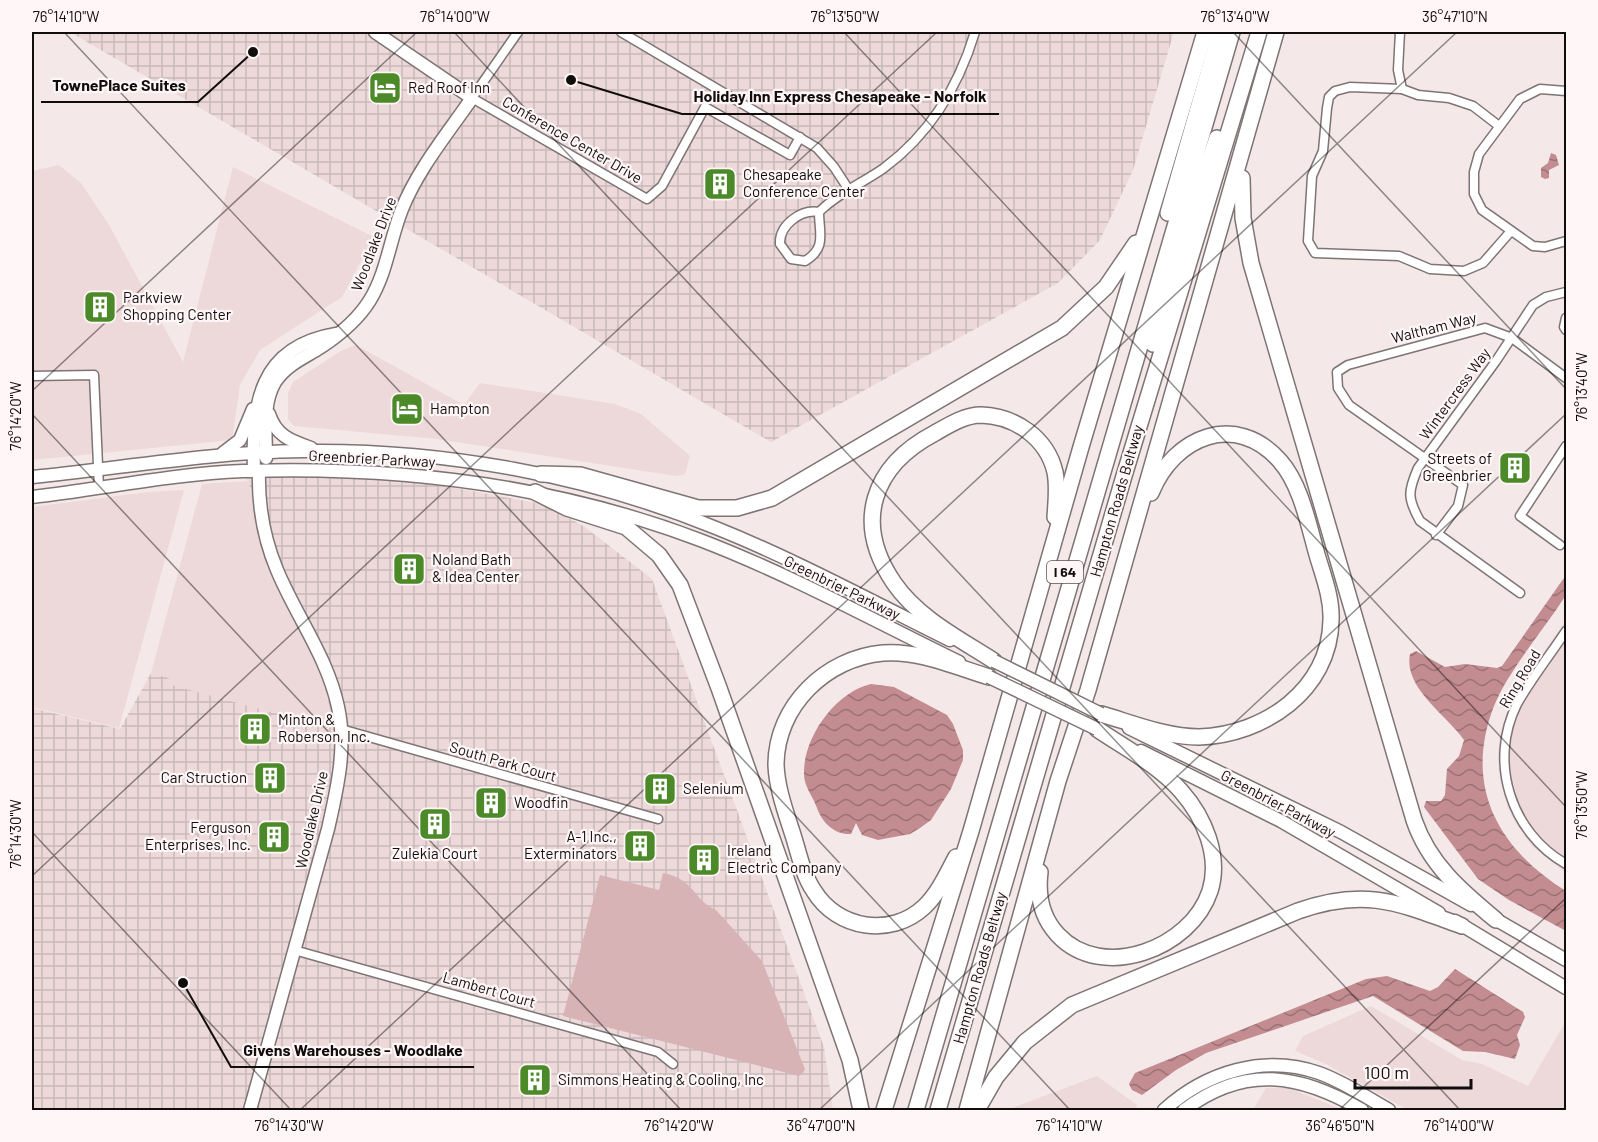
<svg xmlns="http://www.w3.org/2000/svg" width="1598" height="1142" font-family="Barlow,sans-serif">
<style>
.built{fill:#edd9da}
.industrial{fill:url(#industrial-grid)}
.green{fill:#d7b3b6}
.water{fill:url(#water-waves)}
.lines{fill:none;stroke-linecap:round;stroke-linejoin:round}
.street-casing{stroke:#7e7474;stroke-width:11}
.secondary-casing{stroke:#7e7474;stroke-width:15}
.highway-casing{stroke:#7e7474;stroke-width:18}
.street{stroke:#fff;stroke-width:8}
.secondary{stroke:#fff;stroke-width:12}
.highway{stroke:#fff;stroke-width:15}
.secondary-bridge-casing{stroke:#7e7474;stroke-width:15;stroke-linecap:butt}
.secondary-bridge{stroke:#fff;stroke-width:12}
.ticks{fill:none;stroke:#110d0d;stroke-width:1.5;stroke-opacity:0.45}
.labels{text-anchor:middle;stroke-width:4.5;stroke-linejoin:round;paint-order:stroke}
.shield{fill:#fef6f7;stroke:#585353;stroke-width:1.5}
.shield-label{font-size:14px;font-weight:bold;fill:#110d0d}
.poi-label{font-size:15px;fill:#110d0d;stroke:#fef6f7;text-anchor:start}
.street-label{font-size:15px;fill:#110d0d;stroke:#fef6f7}
.leader{fill:none;stroke:#110d0d;stroke-width:2}
.callout-dot{fill:#110d0d;stroke:#fef6f7;stroke-width:2}
.callout-label{font-size:16px;text-anchor:middle;font-weight:bold;fill:#110d0d;stroke:#fef6f7;stroke-width:4.5;stroke-linejoin:round;paint-order:stroke}
.neatline{fill:none;stroke:#110d0d;stroke-width:2}
.ticks-label{font-size:15px;text-anchor:middle;fill:#110d0d}
</style>
<defs>
<pattern id="industrial-grid" width="8" height="8" patternUnits="userSpaceOnUse" patternTransform="scale(1.5)"><rect width="8" height="8" fill="#edd9da"/><path d="M0 4h8M4 0v8" fill="none" stroke="#cab9ba"/></pattern>
<pattern id="water-waves" width="16" height="10" patternUnits="userSpaceOnUse" patternTransform="scale(1.5)"><rect width="16" height="10" fill="#c28c91"/><path d="M0 5q4-4 8 0t8 0" fill="none" stroke="#9c7175"/></pattern>
</defs>
<rect width="100%" height="100%" fill="#f4e8e9"/>
<g class="built">
<polygon points="59,165 81,183 109,225 183,362 233,167 374,237 342,297 260,350 240,385 232,440 32,460 32,171"/>
<polygon points="356,345 464,405 480,383 615,404 641,414 690,456 685,474 676,476 437,439 294,426 288,419 288,393 293,382 341,351"/>
<polygon points="248,481 275,581 319,665 335,729 168,684 169,678 151,673 202,484"/>
<polygon points="184,490 119,728 32,707 32,507 148,492"/>
<polygon points="1566,620 1566,873 1532,846 1515,822 1508,808 1500,778 1498,757 1500,734 1517,690"/>
<polygon points="1371,1006 1462,1060 1482,1064 1528,1086 1566,1021 1566,1110 1408,1110 1326,1064 1295,1051 1303,1036"/>
<polygon points="1097,1076 1137,1105 1136,1110 1007,1110"/>
<polygon points="1266,1088 1288,1088 1344,1110 1253,1110"/>
</g>
<g class="industrial">
<polygon points="70,32 1174,32 1133,170 1100,240 1058,283 771,442"/>
<polygon points="278,476 372,478 422,482 543,504 585,527 652,579 824,1047 833,1110 32,1110 32,708 120,729 151,673 169,678 168,684 335,729 319,665 267,560 255,501 246,477"/>
</g>
<path class="green" d="M663,873c32,6 31,28 53,37l46,51 43,108 -2,4 -4,3 -236,-60 37,-141 59,15z"/>
<g class="water">
<polygon points="1551,153 1556,155 1559,165 1549,170 1549,178 1545,179 1541,177 1541,168 1548,163"/>
<path d="M1566,575v20c-21,33 -58,76 -72,111 -31,80 4,143 72,185v40l-57,-31 -31,-21 -54,-72 2,-6h15l4,-6 2,-26 12,-13 5,-16c-16,-24 -61,-52 -54,-86l6,-3 29,16 20,-3 32,4 5,-2z"/>
<path d="M871,684l23,3 53,28 6,9 10,26v10l-12,29 -20,31 -11,8 -10,6 -32,6 -16,-5 -6,-12 -5,11c-17,1 -29,-12 -34,-26 -4,-12 -13,-21 -13,-34 -1,-37 32,-82 67,-90z"/>
<polygon points="1455,969 1523,1012 1525,1017 1517,1035 1520,1045 1515,1059 1485,1052 1463,1051 1373,996 1206,1053 1176,1070 1142,1095 1132,1090 1129,1084 1135,1073 1366,979 1387,976 1430,991 1438,987"/>
</g>
<g class="lines">
<g class="street-casing">
<g id="street">
<polyline points="518,32 472,98 647,199 662,186 705,107 790,155 800,137"/>
<polyline points="621,32 817,148 834,167 849,190"/>
<polyline points="1400,32 1398,70 1402,89"/>
<polyline points="1566,91 1540,89 1520,99 1479,154 1474,172 1474,194 1482,210 1533,246 1545,247 1566,241"/>
<polyline points="1499,126 1473,106 1449,98 1418,95 1402,89 1350,87 1335,91 1329,97 1327,108 1323,151 1312,176 1308,241 1315,253 1399,256 1430,269 1464,271 1483,263 1511,231"/>
<path d="M819,212c0,21 8,36 -14,49l-14,-2 -11,-15c-1,-19 21,-35 39,-32 19,-19 44,-29 65,-44 46,-34 75,-83 91,-136"/>
<polyline points="1566,318 1564,327 1566,330"/>
<polyline points="32,376 94,375 99,488"/>
<polyline points="1436,535 1458,506 1463,485 1349,405 1338,388 1337,372 1348,365 1485,328 1512,338 1566,378"/>
<polyline points="1560,545 1520,516 1566,446"/>
<path d="M1520,593l-100,-72c-13,-23 -12,-30 -2,-53l78,-107 37,-56 13,-8 20,-5"/>
<path d="M1566,631c-16,24 -35,48 -49,73 -29,58 -6,129 49,160"/>
<polyline points="341,729 658,819"/>
<polyline points="294,950 658,1052 673,1064"/>
</g>
</g>
<g class="secondary-casing">
<g id="secondary">
<path d="M269,414c7,22 22,27 42,34"/>
<polyline points="223,453 240,440 253,409"/>
<path d="M266,458c0,-24 -4,-54 9,-76 12,-18 29,-24 46,-35 18,-12 38,-29 49,-47 17,-28 20,-61 32,-91 16,-40 46,-76 70,-111l-97,-66"/>
<path d="M254,471c-2,-66 4,-124 82,-137"/>
<path d="M32,477c90,-9 180,-25 272,-26 140,-2 282,24 412,77 80,32 157,74 234,112"/>
<path d="M32,497c70,-8 140,-23 211,-26 156,-5 310,13 457,69 89,34 173,80 259,122"/>
<polyline points="1129,728 1341,832 1471,905"/>
<polyline points="1141,751 1281,821 1439,913"/>
<polyline points="1488,915 1566,960"/>
<polyline points="1455,921 1566,988"/>
<path d="M250,1110l78,-281c9,-40 19,-81 10,-122 -11,-51 -42,-91 -61,-137 -13,-31 -19,-66 -18,-99"/>
<path d="M1164,1110c42,-38 100,-56 155,-37 25,9 47,24 70,37"/>
<path d="M1184,1110c61,-46 116,-36 178,0"/>
</g>
</g>
<g class="highway-casing">
<g id="highway">
<path d="M1242,178l1,40 8,45 163,557c15,44 47,71 82,100"/>
<polyline points="1168,213 1220,32"/>
<polyline points="1153,344 1183,239 1217,138"/>
<polyline points="541,474 580,475 698,508 737,508 772,498 1062,328 1106,287 1136,243"/>
<polyline points="535,492 567,508 626,527 659,555 680,585 719,688 850,1060 861,1110"/>
<path d="M994,661c-34,-22 -76,-43 -100,-78 -41,-60 -22,-117 41,-150 14,-8 30,-18 46,-18 34,1 66,23 74,57 3,15 1,30 0,45"/>
<path d="M1101,714c31,9 65,23 98,23 65,-2 131,-47 132,-117 1,-21 -7,-42 -13,-62 -9,-30 -16,-72 -38,-97 -44,-50 -106,-25 -129,32"/>
<path d="M956,857c-9,17 -18,37 -32,50 -33,31 -87,22 -110,-16 -11,-16 -15,-37 -21,-56 -7,-22 -16,-46 -17,-70 0,-59 50,-107 107,-112 35,-3 73,14 106,24"/>
<path d="M1040,872c-3,24 1,45 18,63 44,47 133,14 152,-44 11,-35 -6,-74 -29,-100 -23,-26 -56,-43 -84,-62"/>
<polyline points="884,1110 971,831 1081,447 1205,32"/>
<polyline points="916,1110 1232,32"/>
<polyline points="938,1110 1124,476 1259,32"/>
<polyline points="967,1110 1058,781 1088,690 1276,32"/>
<path d="M977,1110l19,-33 29,-35 47,-37 226,-94c67,-24 101,-8 164,15"/>
</g>
</g>
<use href="#street" class="street"/>
<use href="#secondary" class="secondary"/>
<use href="#highway" class="highway"/>
<g class="secondary-bridge-casing">
<g id="secondary-bridge">
<polyline points="994,661 1101,714"/>
<polyline points="989,677 1097,729"/>
</g>
</g>
<use href="#secondary-bridge" class="secondary-bridge"/>
</g>
<path class="ticks" d="M64,32l1006,1078M454,32l1006,1078M844,32l722,775M1233,32l333,357M32,391l385,-359M32,414l649,696M32,832l259,278M32,876l905,-844M300,1110l1157,-1078M819,1110l747,-696M1339,1110l227,-212"/>
<defs>
<g id="hotel-square" transform="scale(1.725)"><rect x="-9" y="-9" width="18" height="18" rx="4" fill="#4c8928" stroke="#fef6f7"/><path d="M-6-4.5h1.5V1H6V5H4.5V3h-9V5H-6ZM-4 0a1.8 1.8 0 1 1 3.6 0ZM.5 0V-2.5h3Q6-2.5 6 0Z" fill="#fff"/></g>
<g id="building-square" transform="scale(1.725)"><rect x="-9" y="-9" width="18" height="18" rx="4" fill="#4c8928" stroke="#fef6f7"/><path d="M-4-6H4V6H1V3H-1V6H-4ZM-2.5-4.3h1.7v1.8h-1.7ZM.8-4.3h1.7v1.8H.8ZM-2.5-1h1.7V.8h-1.7ZM.8-1h1.7V.8H.8Z" fill="#fff"/></g>
</defs>
<g fill-rule="evenodd">
<use href="#hotel-square" x="385" y="88"/>
<use href="#building-square" x="720" y="184"/>
<use href="#building-square" x="100" y="307"/>
<use href="#hotel-square" x="407" y="409"/>
<use href="#building-square" x="1515" y="468"/>
<use href="#building-square" x="409" y="569"/>
<use href="#building-square" x="255" y="729"/>
<use href="#building-square" x="270" y="778"/>
<use href="#building-square" x="660" y="789"/>
<use href="#building-square" x="491" y="803"/>
<use href="#building-square" x="435" y="824"/>
<use href="#building-square" x="274" y="837"/>
<use href="#building-square" x="640" y="846"/>
<use href="#building-square" x="704" y="860"/>
<use href="#building-square" x="535" y="1080"/>
</g>
<g class="labels">
<rect class="shield" x="1047" y="561" width="36" height="22" rx="4.5"/>
<g class="shield-label">
<text x="1065" y="577">I 64</text>
</g>
<g class="poi-label">
<text x="408" y="93">Red Roof Inn</text>
<text x="743" y="180">Chesapeake<tspan x="743" dy="17">Conference Center</tspan></text>
<text x="123" y="303">Parkview<tspan x="123" dy="17">Shopping Center</tspan></text>
<text x="430" y="414">Hampton</text>
<text x="1492" y="464" text-anchor="end">Streets of<tspan x="1492" dy="17">Greenbrier</tspan></text>
<text x="432" y="565">Noland Bath<tspan x="432" dy="17">&amp; Idea Center</tspan></text>
<text x="278" y="725">Minton &amp;<tspan x="278" dy="17">Roberson, Inc.</tspan></text>
<text x="247" y="783" text-anchor="end">Car Struction</text>
<text x="683" y="794">Selenium</text>
<text x="514" y="808">Woodfin</text>
<text x="251" y="833" text-anchor="end">Ferguson<tspan x="251" dy="17">Enterprises, Inc.</tspan></text>
<text x="617" y="842" text-anchor="end">A-1 Inc.,<tspan x="617" dy="17">Exterminators</tspan></text>
<text x="727" y="856">Ireland<tspan x="727" dy="17">Electric Company</tspan></text>
<text x="435" y="859" text-anchor="middle">Zulekia Court</text>
<text x="558" y="1085">Simmons Heating &amp; Cooling, Inc</text>
</g>
<g class="street-label">
<text transform="translate(572 140) rotate(30)" y="5">Conference Center Drive</text>
<text transform="translate(374 244) rotate(-69)" y="5">Woodlake Drive</text>
<text transform="translate(1434 328) rotate(-14)" y="5">Waltham Way</text>
<text transform="translate(1455 394) rotate(-54)" y="5">Wintercress Way</text>
<text transform="translate(372 459) rotate(3)" y="5">Greenbrier Parkway</text>
<text transform="translate(1117 501) rotate(-74)" y="5">Hampton Roads Beltway</text>
<text transform="translate(842 588) rotate(26)" y="5">Greenbrier Parkway</text>
<text transform="translate(1520 679) rotate(-59)" y="5">Ring Road</text>
<text transform="translate(503 762) rotate(16)" y="5">South Park Court</text>
<text transform="translate(1278 804) rotate(28)" y="5">Greenbrier Parkway</text>
<text transform="translate(312 820) rotate(-77)" y="5">Woodlake Drive</text>
<text transform="translate(980 968) rotate(-74)" y="5">Hampton Roads Beltway</text>
<text transform="translate(489 990) rotate(16)" y="5">Lambert Court</text>
</g>
</g>
<path class="leader" d="M253 52L198 102H41M571 80L682 114H999M183 983L231 1067H474"/>
<g class="callout-dot">
<circle cx="253" cy="52" r="6"/>
<circle cx="571" cy="80" r="6"/>
<circle cx="183" cy="983" r="6"/>
</g>
<g class="callout-label">
<text x="119" y="91">TownePlace Suites</text>
<text x="840" y="102">Holiday Inn Express Chesapeake - Norfolk</text>
<text x="353" y="1056">Givens Warehouses - Woodlake</text>
</g>
<rect width="1598" height="1142" fill="none" stroke="#fef6f7" stroke-width="66"/>
<path d="M1355 1079v9h116v-9" fill="none" stroke="#110d0d" stroke-width="3"/>
<text x="1364" y="1079" font-size="18" fill="#110d0d" stroke="#fef6f7" stroke-width="4.5" paint-order="stroke">100 m</text>
<rect x="33" y="33" width="1532" height="1076" class="neatline"/>
<g class="ticks-label">
<text x="66" y="22">76°14'10"W</text>
<text x="455" y="22">76°14'00"W</text>
<text x="845" y="22">76°13'50"W</text>
<text x="1235" y="22">76°13'40"W</text>
<text x="1455" y="22">36°47'10"N</text>
<text transform="translate(1582 387) rotate(-90)" y="5">76°13'40"W</text>
<text transform="translate(16 416) rotate(-90)" y="5">76°14'20"W</text>
<text transform="translate(1582 805) rotate(-90)" y="5">76°13'50"W</text>
<text transform="translate(16 834) rotate(-90)" y="5">76°14'30"W</text>
<text x="289" y="1131">76°14'30"W</text>
<text x="679" y="1131">76°14'20"W</text>
<text x="821" y="1131">36°47'00"N</text>
<text x="1069" y="1131">76°14'10"W</text>
<text x="1340" y="1131">36°46'50"N</text>
<text x="1459" y="1131">76°14'00"W</text>
</g>
</svg>
